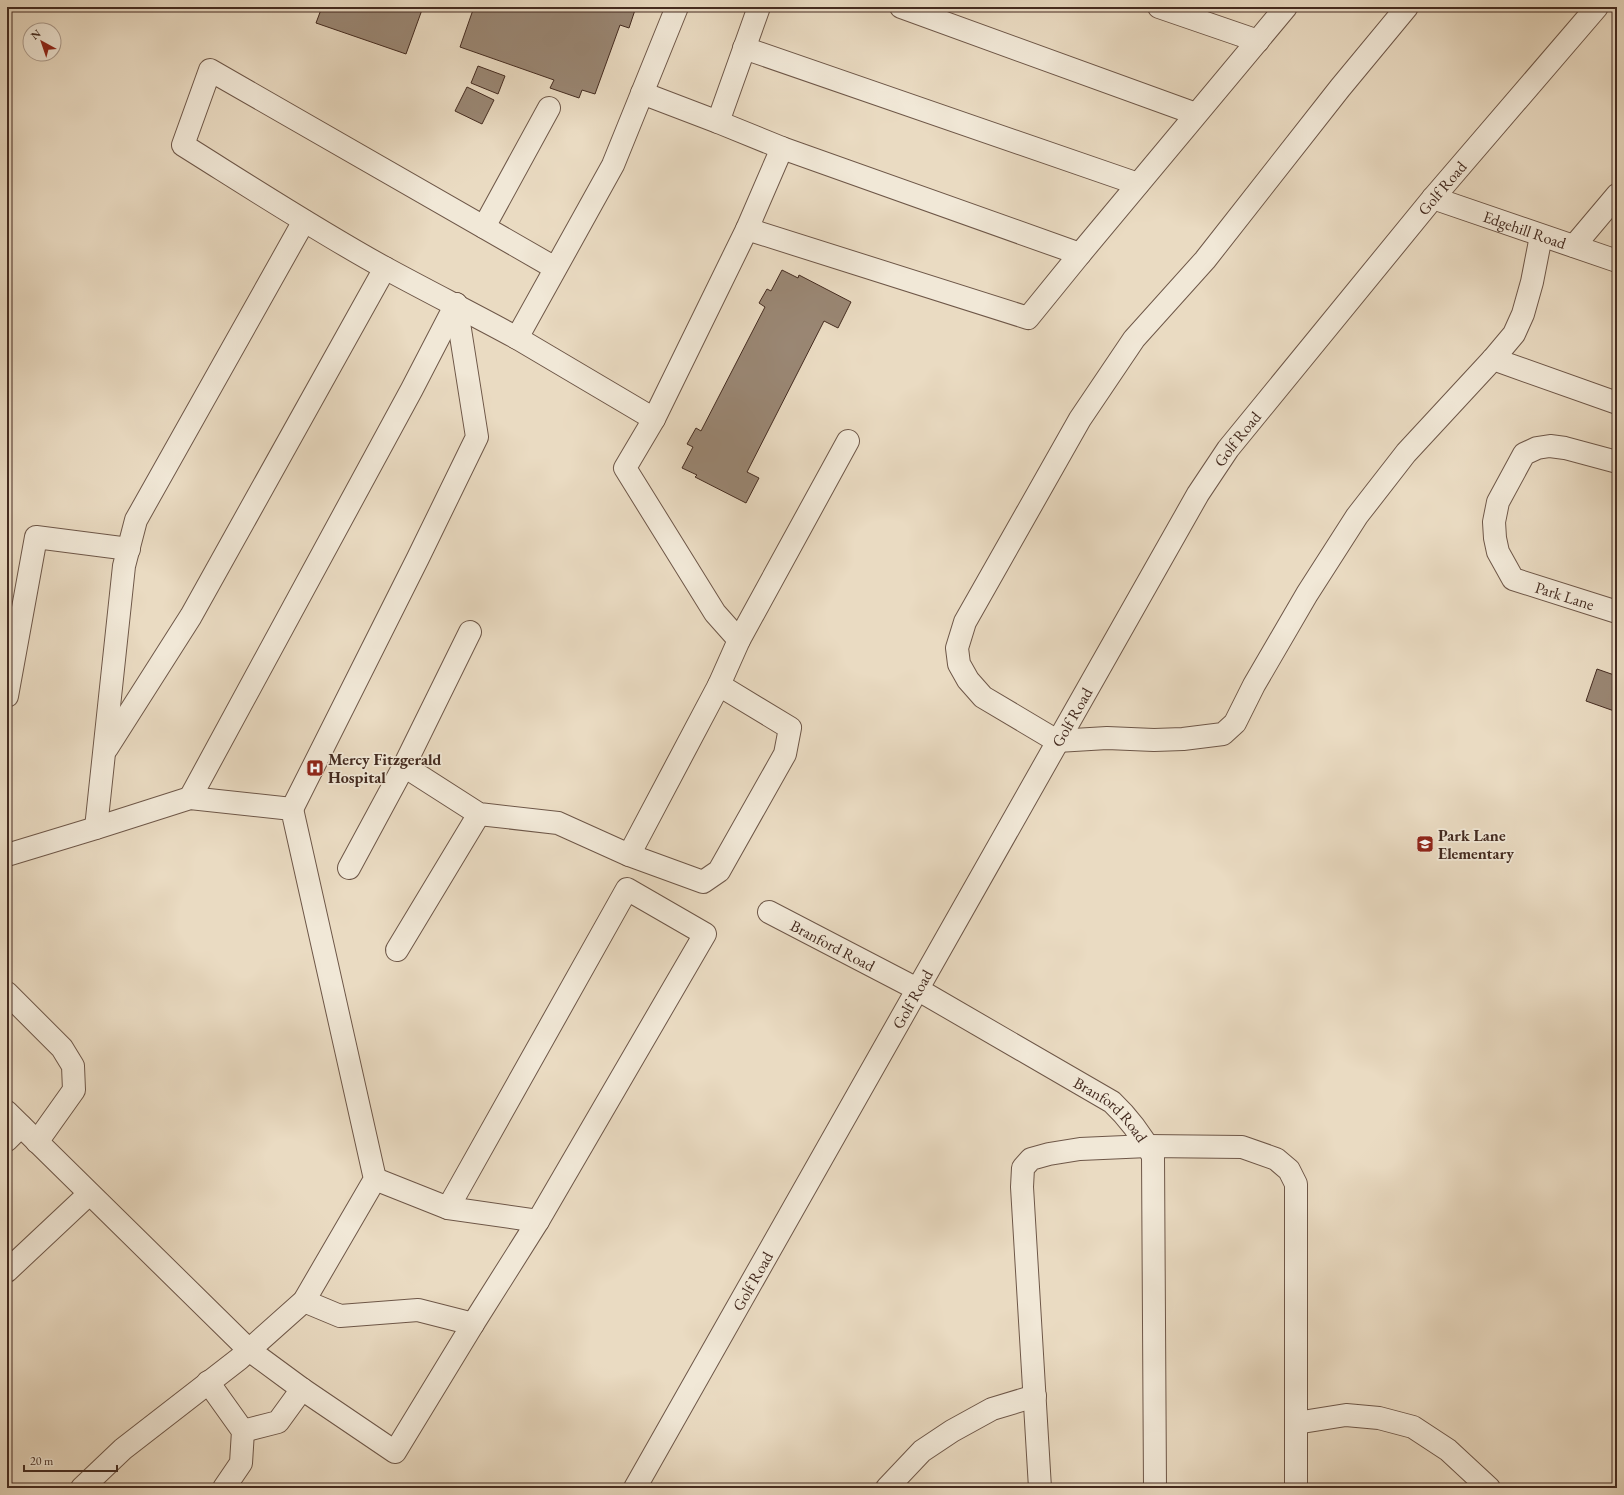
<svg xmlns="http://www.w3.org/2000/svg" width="1624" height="1495" font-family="'EB Garamond',serif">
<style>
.building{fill:#9a8774;stroke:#442b20}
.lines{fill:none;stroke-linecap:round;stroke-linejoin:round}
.minor-casing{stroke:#6e5748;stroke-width:24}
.minor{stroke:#f1e8d7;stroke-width:22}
.labels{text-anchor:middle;stroke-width:3.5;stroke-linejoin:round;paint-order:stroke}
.street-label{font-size:16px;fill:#442b20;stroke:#f1e8d7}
.poi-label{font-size:16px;font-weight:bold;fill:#442b20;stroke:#f1e8d7;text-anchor:start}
</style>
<rect width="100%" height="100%" fill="#eadbc2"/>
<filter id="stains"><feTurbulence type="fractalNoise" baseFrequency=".005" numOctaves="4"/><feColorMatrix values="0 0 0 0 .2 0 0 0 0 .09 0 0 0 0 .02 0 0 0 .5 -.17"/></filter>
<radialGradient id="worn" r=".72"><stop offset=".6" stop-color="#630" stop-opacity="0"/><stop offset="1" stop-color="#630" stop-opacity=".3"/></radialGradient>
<g class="building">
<polygon points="322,7 423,7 406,54 316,23"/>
<polygon points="474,7 636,7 629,28 620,25 595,94 582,90 579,98 550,88 554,80 460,47"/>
<polygon points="478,66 505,76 498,94 471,83"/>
<polygon points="467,87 494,100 482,124 455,111"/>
<polygon points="782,270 798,278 799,275 851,302 838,328 824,321 747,472 759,478 746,503 695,477 697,475 682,468 693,447 687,444 696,428 701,431 765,307 759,303 767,289 771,291"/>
<polygon points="1597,669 1617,676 1617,712 1586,701"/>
</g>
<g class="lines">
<g class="minor-casing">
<g id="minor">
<polyline points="901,7 1196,114"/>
<polyline points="1159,7 1258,41"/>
<polyline points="1407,7 1340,88 1205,260 1134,339 1080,419 965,622 957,648 959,664 968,680 983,697 1057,741 1107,738 1154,740 1183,739 1223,734 1235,723 1254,685 1307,594 1357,516 1406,453 1493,359 1514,334 1523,314 1532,282 1541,236"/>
<polyline points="744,48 1138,184"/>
<polyline points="642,93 718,122 759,7"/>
<polyline points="718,122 782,148"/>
<path id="s1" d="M1433,198l184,63"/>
<polyline points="484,227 549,108"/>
<polyline points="747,229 1028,318 1080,254"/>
<polyline points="1574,246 1617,195"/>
<path d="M555,268l-345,-198 -27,75c67,42 133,85 202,123 44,24 88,46 132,70l96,-173 64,-158"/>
<polyline points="517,338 654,419 747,229 782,148 1080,254 1286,7"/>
<polyline points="1493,359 1617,403"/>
<path id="s2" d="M1617,462l-52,-14 -15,-2 -13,2 -13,6 -26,48 -4,20 1,16 3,14 15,27 104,33"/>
<polyline points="470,632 404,766 479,814 558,823 629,855 719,685 739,640 715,613 625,468 654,419"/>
<polyline points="739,640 848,441"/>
<polyline points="7,696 36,537 129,549"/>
<polyline points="107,748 191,616 385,268"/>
<polyline points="190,798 412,389 456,304"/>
<polyline points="292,809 418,558 477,437 456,304"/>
<polyline points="96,828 124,566 136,520 304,221"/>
<polyline points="7,855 96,828 190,798 292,809 375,1179 304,1301 239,1359 123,1449 82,1488"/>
<polyline points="629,855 703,882 719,871 785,754 790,728 719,685"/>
<polyline points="349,868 404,766"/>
<path id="s3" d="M769,912l148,77 195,113c18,17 29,32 41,54l2,332"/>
<polyline points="397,950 479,814"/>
<polyline points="7,993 62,1048 73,1066 74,1090 37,1142"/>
<polyline points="7,1112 249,1350 302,1389 395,1452 473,1324 418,1310 340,1316 304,1301"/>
<polyline points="7,1140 21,1126"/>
<polyline points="375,1179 448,1208 538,1221 473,1324"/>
<polyline points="448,1208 627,889 705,934 538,1221"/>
<polyline points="7,1271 89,1194"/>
<polyline points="208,1382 243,1431 241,1463 224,1488"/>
<polyline points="1296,1423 1346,1415 1379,1418 1413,1427 1448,1450 1489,1488"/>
<polyline points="243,1431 278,1422 302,1389"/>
<path id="s4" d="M635,1488l563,-994 30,-45 205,-251 164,-191"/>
<polyline points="887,1488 922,1451 952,1431 992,1409 1035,1396"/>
<polyline points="1040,1488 1022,1187 1023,1168 1031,1159 1049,1154 1080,1149 1148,1146 1242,1147 1276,1159 1289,1170 1296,1184 1296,1488"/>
</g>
</g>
<use href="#minor" class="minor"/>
</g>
<defs>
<g id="hospital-square" transform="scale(0.9)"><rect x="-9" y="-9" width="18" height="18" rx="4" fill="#8f2418" stroke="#f1e8d7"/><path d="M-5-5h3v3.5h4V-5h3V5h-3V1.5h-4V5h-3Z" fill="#fff"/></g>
<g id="school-square" transform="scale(0.9)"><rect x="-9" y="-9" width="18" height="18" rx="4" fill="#8f2418" stroke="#f1e8d7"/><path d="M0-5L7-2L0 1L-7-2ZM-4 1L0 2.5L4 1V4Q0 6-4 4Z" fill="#fff"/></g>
</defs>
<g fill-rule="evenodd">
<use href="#hospital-square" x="315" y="768"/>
<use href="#school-square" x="1425" y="844"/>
</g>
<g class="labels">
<g class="street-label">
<text dy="6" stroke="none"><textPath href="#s4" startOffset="1534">Golf Road</textPath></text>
<text dy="6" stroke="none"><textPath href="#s1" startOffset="97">Edgehill Road</textPath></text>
<text dy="6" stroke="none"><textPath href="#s4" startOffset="1210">Golf Road</textPath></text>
<text dy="6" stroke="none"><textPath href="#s2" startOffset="287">Park Lane</textPath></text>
<text dy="6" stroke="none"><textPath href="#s4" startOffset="886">Golf Road</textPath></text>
<text dy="6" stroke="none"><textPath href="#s3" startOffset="72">Branford Road</textPath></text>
<text dy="6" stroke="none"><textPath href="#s4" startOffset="562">Golf Road</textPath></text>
<text dy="6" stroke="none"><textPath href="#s3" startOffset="396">Branford Road</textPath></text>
<text dy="6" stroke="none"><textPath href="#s4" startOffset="238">Golf Road</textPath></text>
</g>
<g class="poi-label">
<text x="328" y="765">Mercy Fitzgerald<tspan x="328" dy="18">Hospital</tspan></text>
<text x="1438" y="841">Park Lane<tspan x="1438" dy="18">Elementary</tspan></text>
</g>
</g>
<rect width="1624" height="1495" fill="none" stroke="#eadbc2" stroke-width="24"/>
<rect x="8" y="8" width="1608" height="1479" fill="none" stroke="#442b20" stroke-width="2"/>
<rect x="12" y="12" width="1600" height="1471" fill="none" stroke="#442b20"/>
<g transform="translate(42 42) rotate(320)"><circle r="19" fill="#f1e8d7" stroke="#ac9c8e"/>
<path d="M0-3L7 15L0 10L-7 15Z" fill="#8f2418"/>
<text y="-6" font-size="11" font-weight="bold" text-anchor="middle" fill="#442b20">N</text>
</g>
<path d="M24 1465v6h93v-6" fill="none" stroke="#442b20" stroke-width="2"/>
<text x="30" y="1465" font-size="12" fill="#442b20" stroke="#f1e8d7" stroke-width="3" paint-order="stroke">20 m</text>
<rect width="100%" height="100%" filter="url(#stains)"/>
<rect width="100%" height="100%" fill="url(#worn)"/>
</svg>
